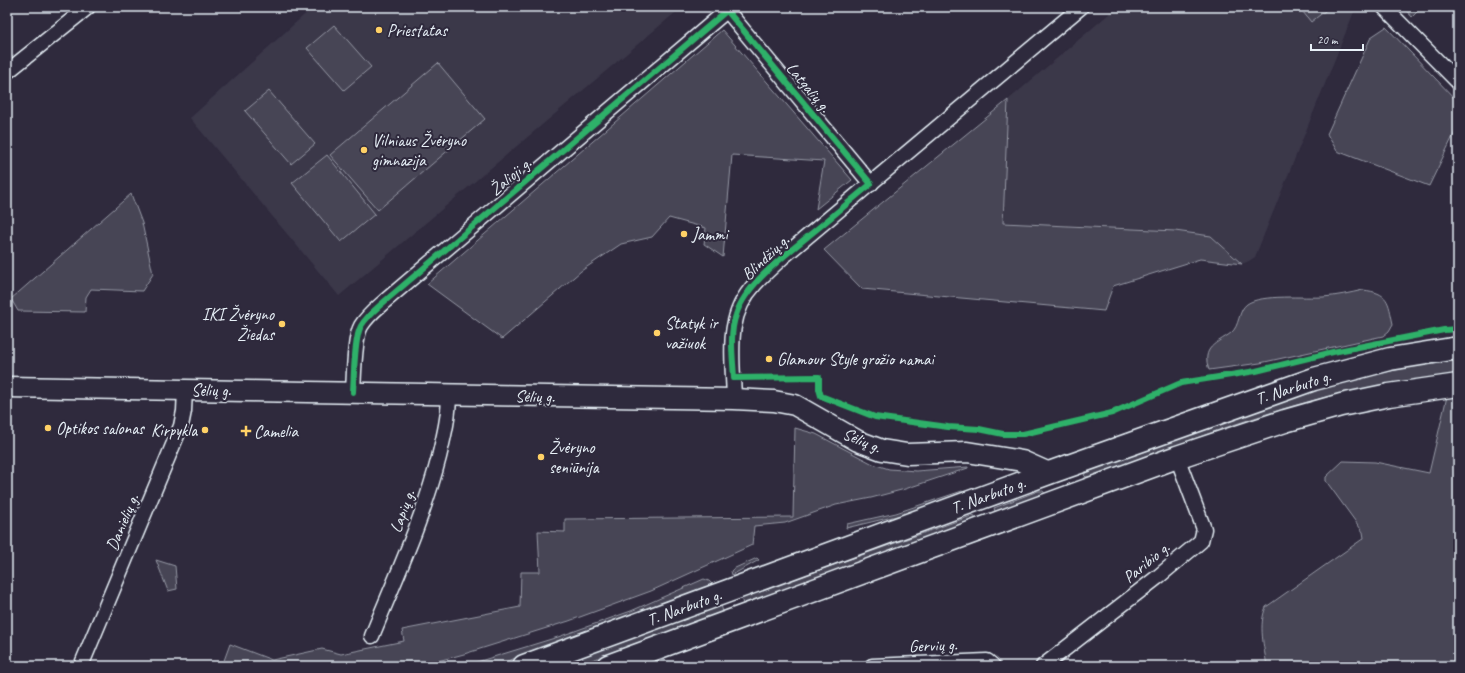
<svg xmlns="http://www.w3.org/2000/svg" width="1465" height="673" font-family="Caveat,sans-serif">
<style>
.built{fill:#3b3749}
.green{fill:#464455;stroke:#979aa6}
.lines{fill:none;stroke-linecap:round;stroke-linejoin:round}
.minor-casing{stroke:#e8f1f8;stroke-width:17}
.secondary-casing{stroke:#e8f1f8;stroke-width:23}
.primary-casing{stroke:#e8f1f8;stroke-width:25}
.minor{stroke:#2f2a3d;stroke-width:14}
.secondary{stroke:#2f2a3d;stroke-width:20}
.primary{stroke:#2f2a3d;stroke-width:22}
.cycleway-casing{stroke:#2f2a3d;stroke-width:8}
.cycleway{stroke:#2db169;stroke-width:6}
.poi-dot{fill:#ffd166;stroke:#2f2a3d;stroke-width:1.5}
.labels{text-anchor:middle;stroke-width:4;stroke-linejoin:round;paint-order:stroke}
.poi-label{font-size:17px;fill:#e8f1f8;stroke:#2f2a3d;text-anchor:start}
.street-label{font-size:17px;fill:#e8f1f8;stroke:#2f2a3d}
</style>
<rect width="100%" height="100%" fill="#2f2a3d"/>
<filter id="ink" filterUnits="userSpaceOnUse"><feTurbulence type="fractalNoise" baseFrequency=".025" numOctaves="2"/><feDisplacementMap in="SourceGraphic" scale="8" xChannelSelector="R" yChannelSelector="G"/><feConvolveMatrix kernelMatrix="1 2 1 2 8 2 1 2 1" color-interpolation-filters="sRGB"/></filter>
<g filter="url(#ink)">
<g class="built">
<polygon points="313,7 682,7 339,296 190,118"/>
<polygon points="1117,7 1356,7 1255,257 1249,261 1242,264 1211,236 1200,234 1175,231 1003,223 1008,100"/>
</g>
<g class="green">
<polygon points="1299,7 1330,7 1311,22"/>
<polygon points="1403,7 1422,7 1412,17"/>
<polygon points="334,25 371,67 344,90 307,48"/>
<polygon points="1386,27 1458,102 1458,126 1429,186 1337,151 1327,134 1371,37"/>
<polygon points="722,30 852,180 816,209 824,161 732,155 723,257 704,244 706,228 669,218 652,237 621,244 581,271 502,339 427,284"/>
<polygon points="438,63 485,119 378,210 330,155"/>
<polygon points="269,91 315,144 291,164 245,111"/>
<polygon points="1008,100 1003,223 1175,231 1211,236 1242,264 1200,259 1113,286 1104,311 862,289 824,250"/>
<polygon points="327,155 375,214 341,242 292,183"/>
<polygon points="131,194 142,223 153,274 142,291 91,289 86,297 85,312 18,311 11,299"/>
<path d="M1363,290c26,3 25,11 30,34l-4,7 -6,5 -123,27 -51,7c-8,-23 7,-26 22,-37 9,-7 7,-23 16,-29 14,-10 58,-6 76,-7 14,-1 27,-4 40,-7z"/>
<path d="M1458,350v316h-191c-3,-19 -9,-41 -1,-59l98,-69 -1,-6 -37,-51v-4l17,-16 32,1 54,11 23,-98c-44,6 -87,12 -129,23 -77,19 -152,50 -227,77l-10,2 -2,-2 2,-3 102,-38 144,-50 77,-17 46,-6z"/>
<polygon points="795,428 816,434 873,464 889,469 916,471 968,467 968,468 905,489 871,498 836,505 785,523 754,526 752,545 651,591 569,621 464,654 419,666 222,666 230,644 272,660 322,649 341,654 404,641 402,630 520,607 521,572 540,572 538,531 565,532 565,519 793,517"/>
<polygon points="962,491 965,493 909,513 846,528 847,524 896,513"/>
<polygon points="1038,491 1043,491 1046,495 996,515 994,508"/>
<polygon points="974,515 976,521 743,604 741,598"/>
<polygon points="757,558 759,560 732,575 731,571 733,569"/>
<polygon points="156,560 175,566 177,589 168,591"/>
<polygon points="704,579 709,581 712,584 712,586 494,666 464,666 558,637 631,611"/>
<polygon points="721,605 723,612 584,663 582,656"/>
</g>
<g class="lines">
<g class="minor-casing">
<g id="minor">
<polyline points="724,7 871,184"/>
<polyline points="1384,7 1458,82"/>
<polyline points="7,72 88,7"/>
<path d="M353,392c1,-14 1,-54 8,-66 6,-10 15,-17 24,-25l346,-294"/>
<path d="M734,399c-1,-42 -10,-82 21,-115 9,-10 19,-19 29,-28l297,-249"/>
<path d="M372,636c24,-59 51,-117 67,-179 5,-21 10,-41 10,-63"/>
<polyline points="81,666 181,426 184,411 185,390"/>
<polyline points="872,666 987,661 993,666"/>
<polyline points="1043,666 1159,576 1201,541 1204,529 1177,457"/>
</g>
</g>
<g class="secondary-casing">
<polyline id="secondary" points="7,387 734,399 774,401 795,405 858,441 882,450 907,454 967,452 1022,461 1049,473"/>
</g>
<g class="primary-casing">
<g id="primary">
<polyline points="524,666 1049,473 1314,379 1390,359 1458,348"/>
<polyline points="608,666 1177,457 1285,421 1341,405 1389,395 1458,385"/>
</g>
</g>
<use href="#minor" class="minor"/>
<use href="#secondary" class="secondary"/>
<use href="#primary" class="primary"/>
<g class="cycleway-casing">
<g id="cycleway">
<path d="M724,7l147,177c-20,16 -39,33 -59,49 -25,21 -66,50 -76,82 -7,19 -3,43 -2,63l85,-1v12l2,7 54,21 73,10 31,2 24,5h20l89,-21 69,-30 75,-12 77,-19 111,-22 14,-1"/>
<path d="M353,392c1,-14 1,-54 8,-66 6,-10 15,-17 24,-25l346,-294"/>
</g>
</g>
<use href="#cycleway" class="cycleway"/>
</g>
</g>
<g class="poi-dot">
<circle cx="379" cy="30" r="4"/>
<circle cx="364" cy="150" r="4"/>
<circle cx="684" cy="234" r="4"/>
<circle cx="282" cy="324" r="4"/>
<circle cx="657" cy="333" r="4"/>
<circle cx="769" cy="359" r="4"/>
<circle cx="48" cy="428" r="4"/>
<circle cx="205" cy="430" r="4"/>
<path d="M244 425h4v4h4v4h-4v4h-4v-4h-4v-4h4z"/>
<circle cx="541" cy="457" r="4"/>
</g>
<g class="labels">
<g class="poi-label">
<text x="387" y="36">Priestatas</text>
<text x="372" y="146">Vilniaus Žvėryno<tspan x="372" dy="20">gimnazija</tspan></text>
<text x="692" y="240">Jammi</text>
<text x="274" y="320" text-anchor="end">IKI Žvėryno<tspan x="274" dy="20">Žiedas</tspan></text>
<text x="665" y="329">Statyk ir<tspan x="665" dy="20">važiuok</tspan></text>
<text x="777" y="365">Glamour Style grožio namai</text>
<text x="56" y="434">Optikos salonas</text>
<text x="197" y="436" text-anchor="end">Kirpykla</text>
<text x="254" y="437">Camelia</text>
<text x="549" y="453">Žvėryno<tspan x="549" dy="20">seniūnija</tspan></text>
</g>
<g class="street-label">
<text transform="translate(809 87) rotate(50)" y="6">Latgalių g.</text>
<text transform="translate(510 176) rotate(-40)" y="6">Žalioji g.</text>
<text transform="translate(765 257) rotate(-43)" y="6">Blindžių g.</text>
<text transform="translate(1293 387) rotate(-18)" y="6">T. Narbuto g.</text>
<text x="211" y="396">Sėlių g.</text>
<text transform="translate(535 396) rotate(1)" y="6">Sėlių g.</text>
<text transform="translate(862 440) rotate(23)" y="6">Sėlių g.</text>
<text transform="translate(988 495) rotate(-20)" y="6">T. Narbuto g.</text>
<text transform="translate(402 511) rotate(-70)" y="6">Lapių g.</text>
<text transform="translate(122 522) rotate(-67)" y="6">Danielių g.</text>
<text transform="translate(1146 562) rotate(-39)" y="6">Paribio g.</text>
<text transform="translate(684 607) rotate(-20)" y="6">T. Narbuto g.</text>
<text transform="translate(933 645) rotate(-2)" y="6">Gervių g.</text>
</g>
</g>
<rect width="1465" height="673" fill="none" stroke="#2f2a3d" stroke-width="24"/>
<rect x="12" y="12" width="1441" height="649" fill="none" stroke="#e8f1f8" stroke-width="1.5" filter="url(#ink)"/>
<path d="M1311 44v6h52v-6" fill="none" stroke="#e8f1f8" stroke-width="2"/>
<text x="1317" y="44" font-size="12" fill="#e8f1f8" stroke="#2f2a3d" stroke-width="3" paint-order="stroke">20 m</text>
</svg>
